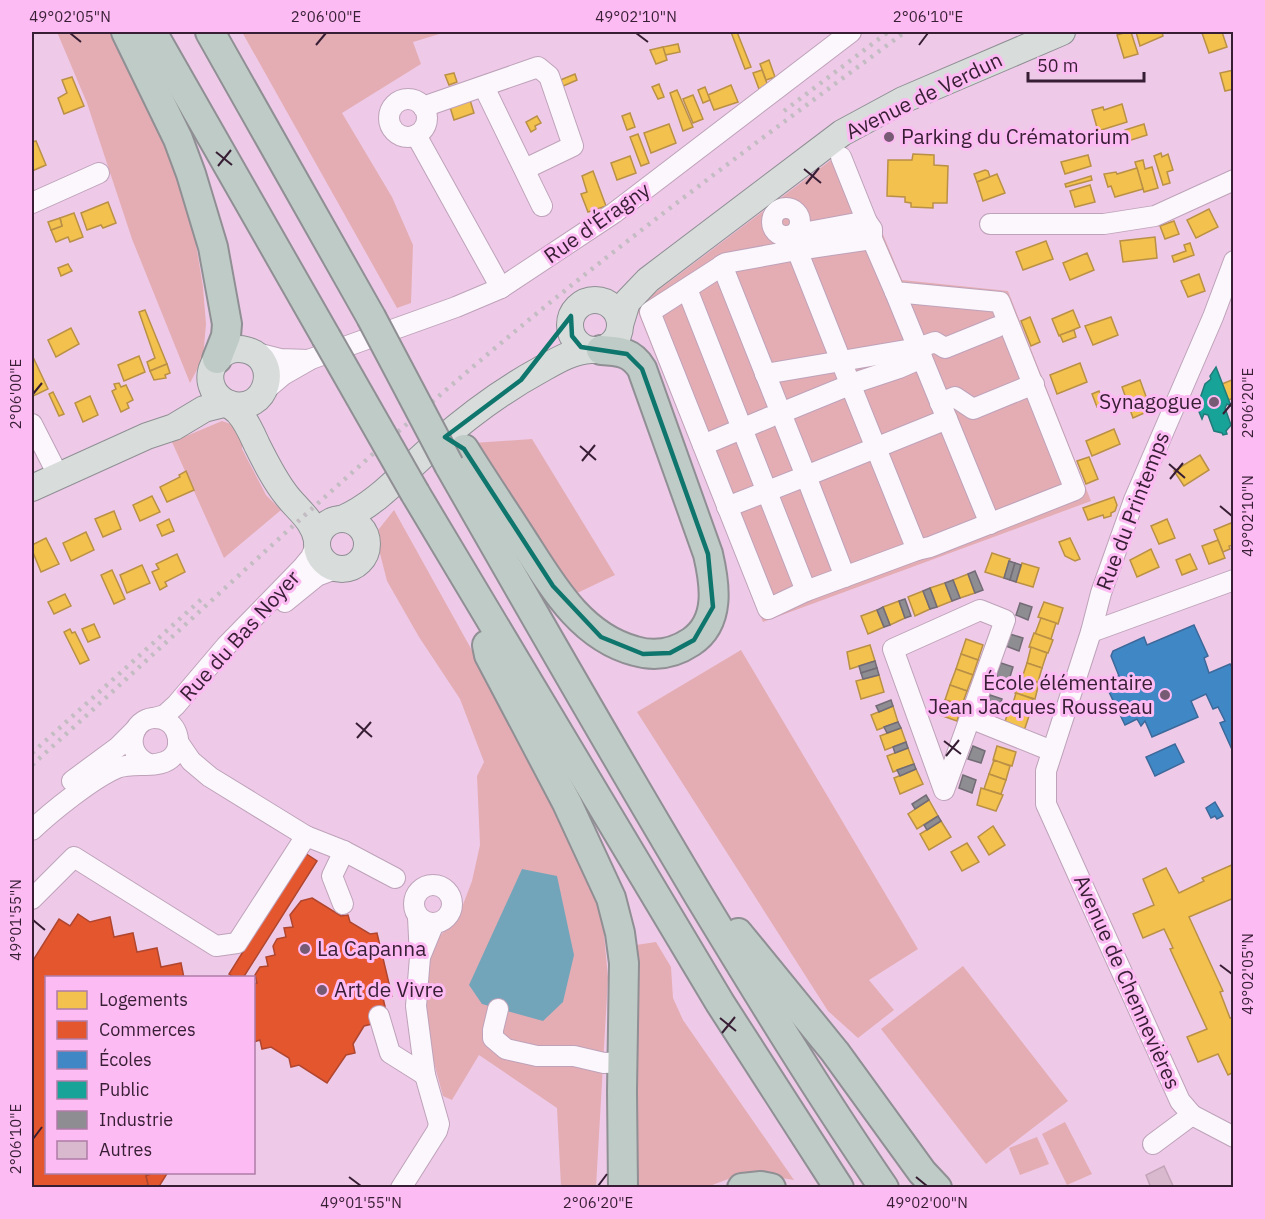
<svg xmlns="http://www.w3.org/2000/svg" width="1265" height="1219" font-family="'IBM Plex Sans',sans-serif">
<style>
.green{fill:#e4adb3}
.water{fill:#72a5ba}
.homes{fill:#f2c14e;stroke:#ba9046;stroke-width:1.5}
.shops{fill:#e4572e;stroke:#b04630;stroke-width:1.5}
.schools{fill:#3f88c5;stroke:#3d689a;stroke-width:1.5}
.public{fill:#17a398;stroke:#217b7a;stroke-width:1.5}
.industry{fill:#8d8d92;stroke:#736c76;stroke-width:1.5}
.building{fill:#d8b9cd;stroke:#c3a4b8;stroke-width:1.5}
.lines{fill:none;stroke-linecap:round;stroke-linejoin:round}
.minor-casing{stroke:#bea2ba;stroke-width:22}
.major-casing{stroke:#8f8f94;stroke-width:28}
.highway-casing{stroke:#8f8f94;stroke-width:32}
.minor{stroke:#fcf7fc;stroke-width:20}
.major{stroke:#d8dddb;stroke-width:26}
.highway{stroke:#bfcbc6;stroke-width:28}
.rail{stroke:#c4bcc3;stroke-width:4.5;stroke-dasharray:3 6;stroke-linecap:butt}
.highway-bridge-casing{stroke:#8f8f94;stroke-width:32;stroke-linecap:butt}
.highway-bridge{stroke:#bfcbc6;stroke-width:28}
.marked{fill:none;stroke:#0f766e;stroke-width:4.5;stroke-linejoin:round}
.ticks{fill:none;stroke:#371e34;stroke-width:2}
.poi-dot{fill:#775a73;stroke:#fdbbf3;stroke-width:2}
.labels{text-anchor:middle;stroke-width:6;stroke-linejoin:round;paint-order:stroke}
.street-label{font-size:21px;fill:#371e34;stroke:#fdbbf3}
.poi-label{font-size:21px;fill:#371e34;stroke:#fdbbf3;text-anchor:start}
.neatline{fill:none;stroke:#371e34;stroke-width:2}
.ticks-label{font-size:15px;text-anchor:middle;fill:#371e34}
</style>
<rect width="100%" height="100%" fill="#eecae8"/>
<g class="green">
<polygon points="57,32 115,32 160,124 190,208 203,287 206,324 203,358 190,383 132,239 87,103"/>
<polygon points="242,32 446,32 413,42 421,64 342,113 392,197 413,245 411,303 397,308"/>
<polygon points="847,148 902,280 1008,291 1091,501 763,622 636,307"/>
<polygon points="222,421 231,424 242,440 242,449 266,495 281,510 224,558 172,442"/>
<polygon points="532,439 615,575 573,595 473,443"/>
<polygon points="394,510 484,672 594,884 604,934 608,978 596,1187 561,1187 557,1108 479,1055 452,1100 443,1096 428,1041 424,989 432,952 438,938 459,915 472,881 480,845 477,776 484,762 460,699 419,637 387,581 375,534"/>
<polygon points="741,650 918,949 869,980 894,1010 858,1038 828,1011 637,712"/>
<polygon points="656,942 671,967 673,998 683,1020 794,1180 755,1174 731,1178 707,1187 636,1188 633,1112 637,1024 636,945"/>
<polygon points="963,966 1068,1101 986,1164 881,1029"/>
<polygon points="1065,1122 1092,1174 1067,1185 1042,1134"/>
<polygon points="1037,1137 1049,1164 1020,1175 1009,1148"/>
</g>
<polygon class="water" points="522,869 557,876 574,955 563,1002 543,1021 482,1004 469,985"/>
<g class="homes">
<polygon points="731,32 737,32 751,67 745,69"/>
<polygon points="1127,32 1131,32 1138,54 1124,58 1117,35"/>
<polygon points="1136,32 1162,32 1163,36 1140,46"/>
<polygon points="1205,32 1222,32 1227,47 1209,53 1202,33"/>
<polygon points="678,44 680,52 665,55 663,47"/>
<polygon points="663,47 667,60 656,64 650,50"/>
<polygon points="769,60 775,77 766,80 760,64"/>
<polygon points="762,70 768,86 759,89 753,73"/>
<polygon points="1234,70 1234,89 1225,91 1220,73"/>
<polygon points="454,73 457,82 449,85 445,75"/>
<polygon points="575,74 577,80 561,87 558,81"/>
<polygon points="72,77 84,106 64,114 58,98 67,93 62,80"/>
<polygon points="659,84 664,97 658,99 652,87"/>
<polygon points="731,85 738,102 714,110 708,95"/>
<polygon points="705,87 710,100 703,103 698,90"/>
<polygon points="677,90 693,127 683,131 670,93"/>
<polygon points="693,95 703,119 693,123 683,99"/>
<polygon points="470,100 474,113 454,120 450,107"/>
<polygon points="1122,104 1127,122 1098,131 1092,110 1103,107 1104,110"/>
<polygon points="630,113 635,127 627,130 622,116"/>
<polygon points="537,116 541,123 535,126 536,129 531,132 526,122"/>
<polygon points="669,124 676,143 651,153 644,133"/>
<polygon points="1144,124 1147,135 1128,141 1125,130"/>
<polygon points="638,134 649,163 641,166 630,137"/>
<polygon points="36,141 46,165 32,171 32,142"/>
<polygon points="1161,153 1162,157 1168,154 1173,170 1167,172 1170,183 1163,185 1154,156"/>
<polygon points="913,154 934,155 934,165 948,166 947,203 933,203 933,208 911,207 911,203 905,202 905,197 887,196 888,160 912,160"/>
<polygon points="1088,155 1091,166 1065,174 1061,162"/>
<polygon points="630,156 636,173 617,180 611,163"/>
<polygon points="1143,160 1145,169 1152,167 1158,188 1144,192 1135,162"/>
<polygon points="1137,168 1143,189 1115,197 1111,186 1108,187 1104,174 1116,172 1117,174"/>
<polygon points="985,170 988,171 990,177 977,182 974,174"/>
<polygon points="593,171 606,206 588,212 581,194 587,192 582,176"/>
<polygon points="997,174 1005,193 983,201 977,182"/>
<polygon points="1091,176 1092,180 1066,187 1065,184"/>
<polygon points="1090,185 1095,202 1075,207 1070,191"/>
<polygon points="108,202 116,223 103,228 101,225 87,230 81,213"/>
<polygon points="1209,209 1218,227 1196,238 1187,220"/>
<polygon points="74,213 83,237 70,242 68,237 56,242 51,230 62,226 60,218"/>
<polygon points="60,218 62,226 51,230 48,222"/>
<polygon points="1174,221 1179,234 1165,239 1160,226"/>
<polygon points="1155,237 1157,258 1123,262 1120,241"/>
<polygon points="1046,241 1053,259 1023,270 1016,252"/>
<polygon points="1190,243 1194,255 1174,262 1172,256 1186,251 1184,245"/>
<polygon points="1087,253 1094,270 1070,280 1063,263"/>
<polygon points="68,264 72,271 61,276 58,268"/>
<polygon points="1199,274 1205,291 1188,297 1181,281"/>
<polygon points="145,310 167,364 150,371 147,362 155,358 139,312"/>
<polygon points="1073,310 1080,327 1059,336 1052,319"/>
<polygon points="1030,317 1040,342 1031,346 1021,321"/>
<polygon points="1111,317 1118,335 1093,345 1085,326"/>
<polygon points="71,328 79,344 56,357 48,340"/>
<polygon points="1074,330 1076,337 1063,342 1060,335"/>
<polygon points="139,356 145,372 124,381 118,365"/>
<polygon points="33,357 48,389 33,396 32,358"/>
<polygon points="1080,363 1087,382 1057,394 1050,375"/>
<polygon points="167,364 170,373 165,375 166,378 154,380 150,371"/>
<polygon points="1234,379 1234,398 1228,400 1222,384"/>
<polygon points="1140,380 1151,410 1133,418 1122,387"/>
<polygon points="119,383 121,387 126,385 133,400 127,403 129,408 121,412 112,391 116,389 114,384"/>
<polygon points="1099,391 1104,404 1097,407 1092,394"/>
<polygon points="53,392 64,414 59,416 49,394"/>
<polygon points="90,396 98,415 83,422 75,403"/>
<polygon points="1114,429 1120,444 1092,456 1086,441"/>
<polygon points="1200,455 1209,470 1184,486 1174,471"/>
<polygon points="1089,457 1098,479 1086,484 1077,461"/>
<polygon points="186,471 194,490 167,502 160,487 180,477 179,475"/>
<polygon points="152,496 160,512 140,521 133,505"/>
<polygon points="1114,497 1117,505 1115,511 1111,513 1111,516 1104,518 1103,515 1088,520 1083,508"/>
<polygon points="114,511 121,529 103,537 95,519"/>
<polygon points="169,519 174,531 162,536 157,525"/>
<polygon points="1167,519 1175,538 1159,544 1151,526"/>
<polygon points="1231,523 1234,529 1234,545 1229,546 1230,549 1223,552 1214,530"/>
<polygon points="86,532 94,550 71,561 63,543"/>
<polygon points="46,538 59,564 41,572 32,550 32,545"/>
<polygon points="1070,538 1080,559 1075,561 1065,556 1059,542"/>
<polygon points="1218,540 1225,558 1209,564 1202,546"/>
<polygon points="1151,549 1159,567 1137,577 1130,560"/>
<polygon points="992,553 1010,559 1004,578 985,572"/>
<polygon points="177,554 185,572 165,582 167,586 160,590 152,572 159,569 156,564"/>
<polygon points="1190,554 1197,569 1182,575 1176,560"/>
<polygon points="1022,563 1039,568 1033,587 1016,582"/>
<polygon points="142,565 150,583 127,593 120,575"/>
<polygon points="112,570 125,599 114,604 101,575"/>
<polygon points="968,574 975,593 960,598 953,580"/>
<polygon points="945,583 952,601 937,607 930,588"/>
<polygon points="923,591 930,609 915,616 908,597"/>
<polygon points="65,594 71,606 54,614 48,602"/>
<polygon points="899,601 905,618 890,625 883,607"/>
<polygon points="1044,602 1063,608 1058,624 1038,617"/>
<polygon points="877,610 884,627 868,634 861,616"/>
<polygon points="1041,618 1056,623 1051,639 1035,634"/>
<polygon points="94,624 100,637 88,642 82,629"/>
<polygon points="70,629 72,633 75,632 89,660 80,664 64,632"/>
<polygon points="1034,633 1053,640 1048,653 1029,647"/>
<polygon points="966,639 983,645 978,660 961,654"/>
<polygon points="870,645 875,661 850,669 847,652"/>
<polygon points="1031,647 1047,653 1042,668 1027,663"/>
<polygon points="961,654 978,660 973,675 956,669"/>
<polygon points="1027,663 1042,668 1038,682 1022,678"/>
<polygon points="956,669 973,675 967,691 950,685"/>
<polygon points="879,675 884,692 861,699 856,681"/>
<polygon points="1020,677 1039,683 1035,699 1015,693"/>
<polygon points="950,685 967,691 962,705 945,700"/>
<polygon points="1016,693 1033,699 1028,715 1011,710"/>
<polygon points="945,700 962,705 957,721 940,715"/>
<polygon points="893,706 898,722 877,730 871,715"/>
<polygon points="1009,709 1029,716 1024,731 1004,725"/>
<polygon points="901,728 906,742 885,750 880,736"/>
<polygon points="997,746 1016,752 1012,766 993,760"/>
<polygon points="908,748 914,764 893,772 887,756"/>
<polygon points="994,760 1010,766 1006,780 989,774"/>
<polygon points="916,769 923,784 900,794 894,778"/>
<polygon points="989,774 1006,780 1001,794 984,789"/>
<polygon points="981,788 1003,795 996,811 977,805"/>
<polygon points="929,800 938,816 917,829 908,814"/>
<polygon points="941,821 951,837 929,850 920,834"/>
<polygon points="993,826 1005,845 989,855 978,837"/>
<polygon points="967,843 979,862 962,871 951,852"/>
<polygon points="1234,864 1234,898 1189,917 1223,991 1220,992 1230,1018 1234,1017 1234,1072 1228,1075 1218,1054 1198,1062 1187,1037 1207,1029 1170,949 1173,948 1164,929 1143,938 1133,914 1154,905 1143,879 1166,868 1179,893 1204,881 1202,878"/>
</g>
<g class="shops">
<polygon points="305,853 317,861 243,978 235,978 229,974"/>
<polygon points="312,898 341,916 348,915 350,922 370,934 377,933 392,996 383,998 386,1011 372,1024 364,1026 353,1044 355,1053 346,1055 327,1083 299,1065 291,1067 289,1058 271,1047 262,1049 260,1040 254,1042 254,984 257,983 255,975 260,967 268,966 266,957 275,955 273,946 277,939 286,937 284,928 293,927 290,915 301,901"/>
<polygon points="78,914 90,922 110,917 114,937 133,933 137,952 157,948 161,967 181,963 184,978 46,978 46,1172 155,1172 146,1176 148,1184 146,1188 32,1188 32,962 59,919 70,926"/>
<polygon points="143,1172 164,1172 158,1182"/>
<polygon points="155,1172 168,1172 158,1188 146,1188 148,1184 146,1176"/>
</g>
<g class="schools">
<polygon points="1194,625 1208,656 1204,658 1209,673 1230,664 1234,671 1234,754 1220,723 1225,721 1218,707 1213,709 1206,694 1191,701 1198,717 1152,737 1145,721 1141,726 1137,719 1125,725 1109,692 1115,689 1110,679 1119,676 1111,656 1113,651 1144,637 1147,645"/>
<polygon points="1175,744 1184,762 1155,776 1146,757"/>
<polygon points="1215,802 1223,816 1217,819 1215,816 1211,818 1206,808"/>
</g>
<polygon class="public" points="1216,367 1231,406 1227,404 1225,408 1231,425 1226,431 1227,434 1223,435 1222,433 1214,431 1208,415 1204,414 1202,419 1197,407 1205,384 1211,379 1210,376"/>
<g class="industry">
<polygon points="1009,561 1015,563 1010,580 1004,578"/>
<polygon points="1015,563 1021,565 1016,582 1010,580"/>
<polygon points="975,571 983,590 975,593 968,574"/>
<polygon points="953,580 960,598 952,601 945,583"/>
<polygon points="930,588 937,607 930,609 923,591"/>
<polygon points="905,599 911,616 905,618 899,601"/>
<polygon points="1020,603 1032,607 1028,620 1016,615"/>
<polygon points="883,607 890,625 884,627 877,610"/>
<polygon points="1010,634 1023,638 1019,651 1006,646"/>
<polygon points="875,661 877,668 861,673 859,666"/>
<polygon points="1001,663 1013,667 1009,680 996,676"/>
<polygon points="877,668 879,675 863,679 861,673"/>
<polygon points="990,695 1002,699 998,711 986,707"/>
<polygon points="891,700 893,706 879,712 876,706"/>
<polygon points="898,722 901,728 887,733 884,727"/>
<polygon points="906,742 908,748 895,753 893,747"/>
<polygon points="973,746 985,751 981,763 968,759"/>
<polygon points="914,764 916,769 900,776 897,770"/>
<polygon points="963,775 976,780 972,793 959,788"/>
<polygon points="926,795 929,800 915,809 912,804"/>
<polygon points="938,816 941,821 927,830 924,825"/>
</g>
<polygon class="building" points="1164,1166 1174,1188 1151,1188 1146,1175"/>
<g class="lines">
<g class="minor-casing">
<g id="minor">
<polyline points="484,87 542,206"/>
<circle cx="408" cy="118" r="19"/>
<polyline points="423,107 538,67 549,76 573,146 525,169"/>
<polyline points="416,135 501,288"/>
<polyline points="841,157 867,222"/>
<polyline points="32,203 99,173"/>
<circle cx="786" cy="222" r="14"/>
<polygon points="862,222 867,222 872,229 872,239 895,292 1000,302 1075,490 930,547 917,550 806,591 768,609 650,312 726,263 797,250 798,232 808,232"/>
<polyline points="990,224 1104,224 1155,216 1234,180"/>
<polyline points="1234,261 1213,317 1134,500 1101,593 1091,632 1046,771 1046,804 1180,1101 1192,1115 1234,1137"/>
<polyline points="722,265 806,476 947,419"/>
<polyline points="687,289 806,591"/>
<polyline points="895,292 990,524"/>
<polyline points="249,351 280,359 309,360"/>
<polyline points="765,374 918,348 935,342 945,348 997,327"/>
<polyline points="849,381 797,250 872,239"/>
<polyline points="857,382 899,368 922,358"/>
<polyline points="264,391 283,375 311,359 456,307 501,288 614,213 851,32"/>
<polyline points="853,391 917,550"/>
<polyline points="940,403 955,397 973,409 1034,384"/>
<polyline points="781,413 847,386"/>
<polyline points="32,424 58,475"/>
<polyline points="703,445 770,417"/>
<polyline points="727,507 806,476 845,577"/>
<polyline points="285,602 317,576 338,568"/>
<polyline points="1091,632 1234,580"/>
<polyline points="154,718 165,715 176,705 226,646 302,568 311,557 317,543"/>
<polyline points="970,718 944,790 893,649 980,610 1005,620 970,718 1052,751"/>
<polyline points="178,742 191,761 210,777 306,836 344,851 395,878"/>
<polyline points="72,781 118,747 135,730"/>
<path d="M32,830c19,-18 61,-52 85,-62 16,-6 40,1 53,-9 14,-11 9,-35 -8,-40 -29,-8 -42,33 -13,45"/>
<circle cx="433" cy="904" r="19"/>
<polyline points="32,899 74,857 216,946 237,943 306,836"/>
<polyline points="343,904 332,876 344,851"/>
<polyline points="418,917 420,957 434,923"/>
<polyline points="498,1009 493,1030 493,1038 506,1049 537,1056 574,1056 604,1063 623,1062"/>
<polyline points="379,1016 390,1053 425,1075"/>
<polyline points="1153,1144 1192,1115"/>
<polyline points="401,1188 437,1131 439,1124 425,1075 416,1006 420,957"/>
</g>
</g>
<g class="major-casing">
<g id="major">
<circle cx="595" cy="325" r="25"/>
<polyline points="620,325 627,302 648,280 842,133 903,100 1062,32"/>
<path d="M230,404c38,11 52,-45 16,-54 -23,-6 -43,18 -33,39 5,12 18,15 26,24 8,9 13,21 18,32 9,18 18,36 30,51 12,15 26,24 30,44"/>
<polyline points="32,488 147,436 174,427 204,409 228,403"/>
<path d="M342,519c37,-16 62,-48 93,-74 32,-28 68,-55 105,-75 16,-9 32,-19 51,-20"/>
<circle cx="342" cy="544" r="25"/>
</g>
</g>
<g class="highway-casing">
<g id="highway">
<polyline points="126,32 178,139 191,174 213,247 227,324 226,336 217,359"/>
<polyline points="152,32 326,337"/>
<polyline points="210,32 371,317"/>
<path d="M464,449c18,29 37,57 55,85 30,46 59,102 116,117 20,6 38,3 56,-9 30,-20 24,-58 17,-88l-66,-185c-10,-17 -23,-18 -41,-19"/>
<path d="M449,465c82,144 165,289 250,431 60,99 120,197 185,292"/>
<polyline points="415,493 720,1003 839,1188"/>
<polyline points="487,645 489,655 567,803 611,898 620,933 624,963 622,1091 623,1188"/>
<polyline points="738,933 835,1052 922,1172 937,1188"/>
<polyline points="742,1188 761,1186 771,1188"/>
</g>
</g>
<use href="#minor" class="minor"/>
<use href="#major" class="major"/>
<use href="#highway" class="highway"/>
<g class="rail">
<polyline points="784,111 888,32"/>
<polyline points="32,753 205,596"/>
<path d="M32,765c167,-151 330,-308 504,-451 120,-98 245,-190 369,-282"/>
</g>
<g class="highway-bridge-casing">
<g id="highway-bridge">
<polyline points="371,317 449,465"/>
<polyline points="326,337 415,493"/>
</g>
</g>
<use href="#highway-bridge" class="highway-bridge"/>
</g>
<path class="marked" d="M571,316l1,20 9,11 46,7 15,15 66,185 5,53 -19,33 -24,13 -27,1 -42,-17 -48,-51 -89,-137 -19,-12 76,-57z"/>
<path class="ticks" d="M70,33l11,9M636,33l12,9M316,45l10,-12M919,45l9,-12M216,152l16,13M218,166l13,-16M804,169l17,14M806,184l13,-16M33,394l9,-11M1223,414l9,-11M580,446l16,14M582,461l13,-16M1169,464l16,14M1170,479l13,-16M1220,506l12,10M356,723l16,14M357,738l14,-16M944,741l17,13M946,756l13,-16M33,920l12,10M1220,965l12,9M720,1018l16,13M722,1033l13,-16M33,1139l9,-12M349,1177l12,9M916,1177l11,9M598,1186l9,-12"/>
<g class="poi-dot">
<circle cx="889" cy="137" r="6"/>
<circle cx="1214" cy="402" r="6"/>
<circle cx="1165" cy="695" r="6"/>
<circle cx="305" cy="949" r="6"/>
<circle cx="322" cy="990" r="6"/>
</g>
<g class="labels">
<g class="street-label">
<text transform="translate(924 96) rotate(-26)" y="7">Avenue de Verdun</text>
<text transform="translate(597 223) rotate(-35)" y="7">Rue d'Éragny</text>
<text transform="translate(1133 511) rotate(-69)" y="7">Rue du Printemps</text>
<text transform="translate(240 636) rotate(-48)" y="7">Rue du Bas Noyer</text>
<text transform="translate(1127 982) rotate(66)" y="7">Avenue de Chennevières</text>
</g>
<g class="poi-label">
<text x="901" y="144">Parking du Crématorium</text>
<text x="1202" y="409" text-anchor="end">Synagogue</text>
<text x="1153" y="690" text-anchor="end">École élémentaire<tspan x="1153" dy="24">Jean Jacques Rousseau</tspan></text>
<text x="317" y="956">La Capanna</text>
<text x="334" y="997">Art de Vivre</text>
</g>
</g>
<rect width="1265" height="1219" fill="none" stroke="#fdbbf3" stroke-width="66"/>
<rect x="45" y="976" width="210" height="198" fill="#fdbbf3" stroke="#ae7ca7" stroke-width="1.5"/>
<rect x="57" y="991" width="30" height="18" fill="#f2c14e" stroke="#ae7ca7" stroke-width="1.5"/>
<text x="99" y="1006" font-size="18" fill="#371e34">Logements</text>
<rect x="57" y="1021" width="30" height="18" fill="#e4572e" stroke="#ae7ca7" stroke-width="1.5"/>
<text x="99" y="1036" font-size="18" fill="#371e34">Commerces</text>
<rect x="57" y="1051" width="30" height="18" fill="#3f88c5" stroke="#ae7ca7" stroke-width="1.5"/>
<text x="99" y="1066" font-size="18" fill="#371e34">Écoles</text>
<rect x="57" y="1081" width="30" height="18" fill="#17a398" stroke="#ae7ca7" stroke-width="1.5"/>
<text x="99" y="1096" font-size="18" fill="#371e34">Public</text>
<rect x="57" y="1111" width="30" height="18" fill="#8d8d92" stroke="#ae7ca7" stroke-width="1.5"/>
<text x="99" y="1126" font-size="18" fill="#371e34">Industrie</text>
<rect x="57" y="1141" width="30" height="18" fill="#d8b9cd" stroke="#ae7ca7" stroke-width="1.5"/>
<text x="99" y="1156" font-size="18" fill="#371e34">Autres</text>
<path d="M1028 72v9h116v-9" fill="none" stroke="#371e34" stroke-width="3"/>
<text x="1037" y="72" font-size="18" fill="#371e34" stroke="#fdbbf3" stroke-width="4.5" paint-order="stroke">50 m</text>
<rect x="33" y="33" width="1199" height="1153" class="neatline"/>
<g class="ticks-label">
<text x="70" y="22">49°02'05"N</text>
<text x="326" y="22">2°06'00"E</text>
<text x="636" y="22">49°02'10"N</text>
<text x="928" y="22">2°06'10"E</text>
<text transform="translate(16 394) rotate(-90)" y="5">2°06'00"E</text>
<text transform="translate(1248 403) rotate(-90)" y="5">2°06'20"E</text>
<text transform="translate(1248 516) rotate(-90)" y="5">49°02'10"N</text>
<text transform="translate(16 920) rotate(-90)" y="5">49°01'55"N</text>
<text transform="translate(1248 974) rotate(-90)" y="5">49°02'05"N</text>
<text transform="translate(16 1139) rotate(-90)" y="5">2°06'10"E</text>
<text x="361" y="1208">49°01'55"N</text>
<text x="598" y="1208">2°06'20"E</text>
<text x="927" y="1208">49°02'00"N</text>
</g>
</svg>
